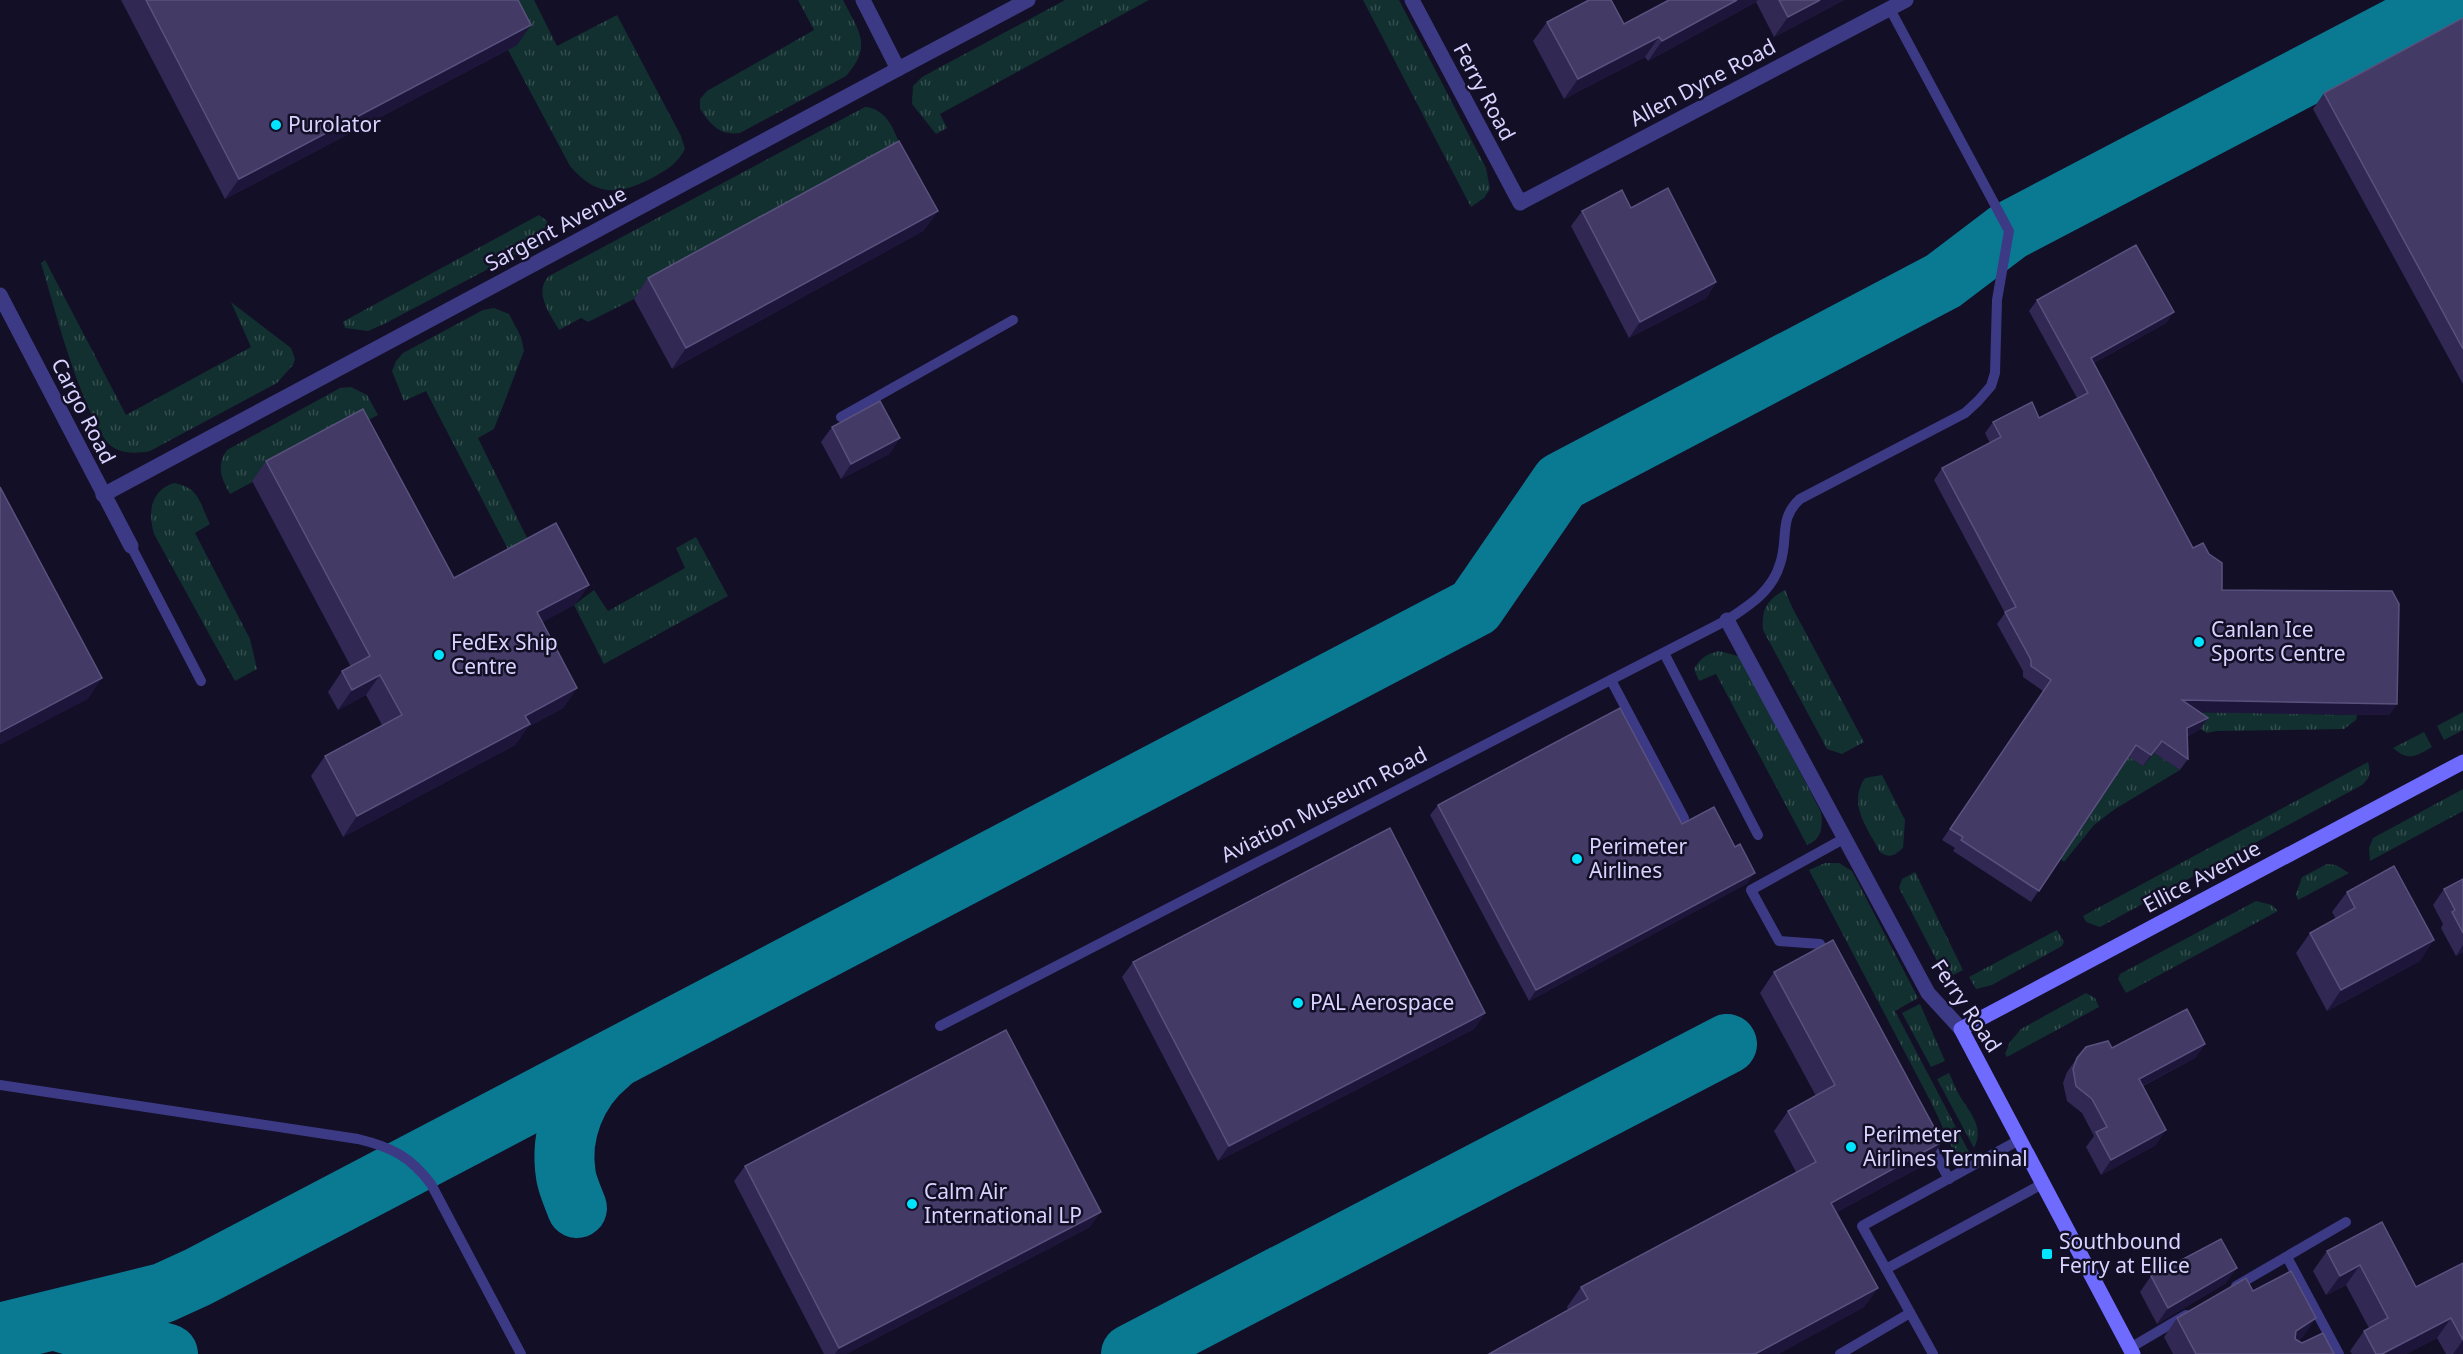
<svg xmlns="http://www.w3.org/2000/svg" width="2463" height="1354" font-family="'Noto Sans',sans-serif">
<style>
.grass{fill:url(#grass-tufts)}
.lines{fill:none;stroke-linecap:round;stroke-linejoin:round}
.taxiway{stroke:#0a7a92;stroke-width:60}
.service{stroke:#3d3a85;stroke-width:10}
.minor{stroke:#3d3a85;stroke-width:15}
.tertiary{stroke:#3d3a85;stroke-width:15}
.secondary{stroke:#6f6bff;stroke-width:15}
.wall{fill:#312854}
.shaded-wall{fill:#1d163a}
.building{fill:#433a66;stroke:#5a527e;stroke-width:1.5}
.poi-dot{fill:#00e5ff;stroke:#130f26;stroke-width:2}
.labels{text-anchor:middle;stroke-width:5;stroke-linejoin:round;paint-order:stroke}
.street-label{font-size:21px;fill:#d9d4ff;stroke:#130f26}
.poi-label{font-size:21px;fill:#d9d4ff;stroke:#130f26;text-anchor:start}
</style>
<defs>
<pattern id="grass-tufts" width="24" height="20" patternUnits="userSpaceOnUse" patternTransform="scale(1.5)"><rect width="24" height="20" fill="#12302f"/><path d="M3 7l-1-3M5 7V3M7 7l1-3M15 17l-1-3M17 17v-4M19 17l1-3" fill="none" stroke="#344d4e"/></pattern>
</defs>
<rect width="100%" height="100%" fill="#130f26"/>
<g class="grass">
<path d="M493,0h41l23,46 60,-31 64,121 4,13c-8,15 -17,20 -31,28 -34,18 -57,21 -84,-11l-62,-116 9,-5z"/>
<path d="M798,0h45c16,32 30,45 3,76l-106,57c-20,3 -29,-8 -40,-24v-10l7,-8 107,-61z"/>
<polygon points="1065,0 1149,0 940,114 947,128 936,134 912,104 913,86 922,77"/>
<polygon points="1363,0 1399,0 1486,168 1490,189 1484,198 1471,207"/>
<path d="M865,107c23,2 29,24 37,42l-268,150 -46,23 -7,-4 -22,12c-9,-16 -26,-38 -10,-54z"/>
<polygon points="539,215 547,221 547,230 532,246 384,324 368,331 345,328 343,322 346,320"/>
<path d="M45,260l81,155 125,-68 -20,-45 60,46 4,11 -2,6 -16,18 -127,68c-15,3 -33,3 -43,-9 -8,-10 -13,-22 -18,-33 -21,-47 -33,-96 -48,-146z"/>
<polygon points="494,308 509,314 521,337 524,351 494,429 478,438 529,542 513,559 426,391 404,401 392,371 396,361 403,353 483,310"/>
<path d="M351,387l16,8 11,20 -148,79c-9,-16 -14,-28 -3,-44l113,-62z"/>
<path d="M174,483c26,5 25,19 36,41l-15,9 55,106 7,30 -22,12 -81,-147c-6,-22 -4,-43 20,-51z"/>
<polygon points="696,537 728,596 604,664 574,605 594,590 608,611 685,568 676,548"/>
<path d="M1785,590l7,17 72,135 -22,12 -15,-5 -64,-119c-2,-20 4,-31 22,-40z"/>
<path d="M1719,651l19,5 7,10 76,146c2,15 1,27 -14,33l-91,-171 -17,7 -5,-12c6,-11 13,-15 25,-18z"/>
<polygon points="2189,712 2357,715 2356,720 2344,729 2216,731 2207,733 2190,722"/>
<polygon points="2463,712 2463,730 2444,740 2437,726"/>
<path d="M2424,732l8,15c-16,9 -23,15 -39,1z"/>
<polygon points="2154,753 2180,770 2115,809 2094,825 2064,862 2060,858 2128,756 2143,766"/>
<path d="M2368,762c3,11 2,16 -6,23l-262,142 -14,-5 -3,-6z"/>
<path d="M1882,775l23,45 -2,28c-8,7 -13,11 -23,4 -12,-23 -33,-48 -15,-74z"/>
<polygon points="2463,789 2463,811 2370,861 2369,848 2373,838"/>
<polygon points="1825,863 1839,863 1852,871 1918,998 1895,1011 1969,1152 1955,1154 1933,1106 1809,870"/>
<polygon points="2327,864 2336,865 2349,873 2298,900 2296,894 2302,877"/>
<polygon points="1915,872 1963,970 1949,977 1937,961 1899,888 1902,879"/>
<polygon points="2256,901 2272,905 2278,911 2126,993 2118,979 2120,974"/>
<polygon points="2057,930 2064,942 2062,946 1992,985 1976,989 1969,977"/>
<polygon points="2086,993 2095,998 2099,1007 2007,1057 2005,1054 2010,1042 2021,1029"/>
<polygon points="1920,1004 1945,1061 1931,1067 1902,1013"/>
<path d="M1949,1073c3,6 5,12 8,18 10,19 29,35 17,57l-37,-69z"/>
</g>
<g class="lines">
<g class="taxiway">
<path d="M577,1208c-4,-11 -9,-21 -11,-32 -7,-42 10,-86 44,-113"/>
<polyline points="57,1321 168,1354"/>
<polyline points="0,1333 163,1293 198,1277 1475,607 1561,482 1943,281 2009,231 2450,0"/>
<polyline points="1131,1354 1727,1044"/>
</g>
<g class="service">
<polyline points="841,417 1013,320"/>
<polyline points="131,546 201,681"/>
<polyline points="1664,653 1758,835"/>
<polyline points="1611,680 1684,818"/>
<polyline points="1827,958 1820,944 1779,941 1751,890 1845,838"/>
<path d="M940,1026l787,-406c23,-15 45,-29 53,-56 9,-26 -2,-45 20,-65l165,-86 13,-12 13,-15 4,-13 2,-73 12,-69 -119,-222"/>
<path d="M0,1085l358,54c33,8 52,17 73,45l90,170"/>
<polyline points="1929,1142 1949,1179"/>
<polyline points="2287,1257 2339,1354"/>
<polyline points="1886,1269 1862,1226 2021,1139"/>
<polyline points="2236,1286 2346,1222"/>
<polyline points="2130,1348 2186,1315"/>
<polyline points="1840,1354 1910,1313"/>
<polyline points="1933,1354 1886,1269 2044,1183"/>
</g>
<g class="minor">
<polyline points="1412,0 1520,203 1906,0"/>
<polyline points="0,295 131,546"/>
<polyline points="103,495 898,69"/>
<polyline points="1727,620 1928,993 1961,1029"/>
</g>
<polyline class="tertiary" points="863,0 898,69 1028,0"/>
<polyline class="secondary" points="2133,1354 1961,1029 2463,762"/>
</g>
<g class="wall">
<polygon points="121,0 518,0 517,45 225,199"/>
<polygon points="1669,0 1844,0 1774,37 1756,2 1648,61 1645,57 1564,99 1533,41 1547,22 1624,24"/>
<polygon points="2463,18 2463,384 2313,109 2324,93"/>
<polygon points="1631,208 1716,282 1706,298 1629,338 1571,226 1582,211"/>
<polygon points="938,211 923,231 672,369 634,299 648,278"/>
<polygon points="2037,300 2174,312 2166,323 2094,363 2193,548 2222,590 2397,704 2389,715 2200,712 2208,718 2200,729 2188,736 2188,759 2180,770 2154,753 2143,766 2129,757 2031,902 1953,851 1955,848 1942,840 2043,691 2023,677 2023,671 1997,624 2005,613 1934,480 1942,468 1990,443 1985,433 1993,422 2039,418 2077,398 2029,311"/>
<polygon points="832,427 900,438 889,454 841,479 821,442"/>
<polygon points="266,461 454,578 589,585 574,605 542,622 577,688 563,708 528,727 515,745 343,837 311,776 325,756 382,725 366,695 338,710 328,692 342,671 351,667 252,481"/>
<polygon points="1438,805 1682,824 1748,883 1529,1001 1430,815"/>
<polygon points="2463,879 2463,952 2456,956 2441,928 2443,924 2433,905 2444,889"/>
<polygon points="2347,892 2420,961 2327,1011 2296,953 2310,933 2336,919 2332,912"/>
<polygon points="1133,962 1485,1013 1474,1029 1218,1161 1122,977"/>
<polygon points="1774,972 1942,1142 1928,1163 1837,1212 1878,1288 1863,1308 1568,1310 1567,1307 1581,1287 1796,1172 1774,1131 1788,1111 1816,1096 1760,993"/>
<polygon points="2205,1044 2195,1058 2143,1086 2156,1145 2101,1175 2086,1147 2094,1136 2082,1113 2067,1101 2063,1083 2067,1072 2077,1058 2112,1048"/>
<polygon points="745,1166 1090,1227 846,1354 824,1354 734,1181"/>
<polygon points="2327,1251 2416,1287 2463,1263 2463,1353 2461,1354 2446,1354 2437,1338 2406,1354 2352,1354 2350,1351 2364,1331 2369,1328 2346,1285 2326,1295 2313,1271"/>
<polygon points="2151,1276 2226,1283 2157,1324 2140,1292"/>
<polygon points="2253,1291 2303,1337 2298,1340 2302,1343 2334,1354 2173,1354 2164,1337 2177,1318"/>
</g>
<g class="shaded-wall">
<polygon points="1737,0 1758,0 1756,2 1648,61 1662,41"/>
<polygon points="1820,0 1844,0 1774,37 1788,17"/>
<polygon points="531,25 517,45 225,199 239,179"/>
<polygon points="1659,37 1645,57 1564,99 1578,79"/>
<polygon points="938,211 923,231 672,369 686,348"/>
<polygon points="1716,282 1706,298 1629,338 1640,322"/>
<polygon points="2174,312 2166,323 2083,369 2091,358"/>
<polygon points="900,438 889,454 841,479 851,464"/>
<polygon points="589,585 574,605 523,633 537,612"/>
<polygon points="380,675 366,695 338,710 352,690"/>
<polygon points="102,678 88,699 0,745 0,732"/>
<polygon points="577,688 563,708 528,727 515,745 343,837 357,816 525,716"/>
<polygon points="2182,700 2397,704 2389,715 2174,712"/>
<polygon points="2208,718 2200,729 2180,740 2187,728"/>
<polygon points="2162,741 2154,753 2143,766 2151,755"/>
<polygon points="1755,873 1748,883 1529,1001 1536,990"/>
<polygon points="2434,940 2420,961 2327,1011 2341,990"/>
<polygon points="2463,945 2463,952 2456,956"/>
<polygon points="1485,1013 1474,1029 1218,1161 1229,1146"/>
<polygon points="2205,1044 2195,1058 2129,1093 2139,1079"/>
<polygon points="2166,1130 2156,1145 2101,1175 2111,1160"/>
<polygon points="1942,1142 1928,1163 1817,1223 1831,1203"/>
<polygon points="1101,1212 1090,1227 846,1354 835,1354 839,1348"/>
<polygon points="2360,1265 2346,1285 2326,1295 2340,1276"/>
<polygon points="2237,1268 2226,1283 2157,1324 2168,1308"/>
<polygon points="1878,1288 1863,1308 1779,1354 1755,1354"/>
<polygon points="2316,1318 2303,1337 2283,1350 2296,1331"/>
<polygon points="2451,1318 2437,1338 2406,1354 2382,1354"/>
<polygon points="2463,1340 2463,1353 2461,1354 2453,1354"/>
</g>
<g class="building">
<polygon points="146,0 518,0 531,25 239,179"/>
<polygon points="1589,0 1611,0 1624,24 1669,0 1737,0 1662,41 1659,37 1578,79 1547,22"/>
<polygon points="1779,0 1820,0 1788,17"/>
<polygon points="2463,18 2463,349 2324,93"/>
<polygon points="899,141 938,211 686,348 648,278"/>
<polygon points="1668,188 1716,282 1640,322 1582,211 1622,190 1631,208"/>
<polygon points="2136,245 2174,312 2091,358 2193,548 2203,543 2209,554 2222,563 2222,590 2392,591 2399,604 2397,704 2182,700 2208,718 2187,728 2188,759 2162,741 2151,755 2136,745 2039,891 1961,840 1963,837 1950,829 2051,680 2031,666 2031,660 2005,612 2016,607 1942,468 2001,437 1993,422 2032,402 2039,418 2088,393 2037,300"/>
<polygon points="880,401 900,438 851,464 832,427"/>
<polygon points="363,409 454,578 556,523 589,585 537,612 577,688 525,716 530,724 357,816 325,756 402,715 380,675 352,690 342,671 370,656 266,461"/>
<polygon points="0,487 102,678 0,732"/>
<polygon points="1620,708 1682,824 1714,807 1735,847 1740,844 1755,873 1536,990 1438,805"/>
<polygon points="1390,828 1485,1013 1229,1146 1133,962"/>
<polygon points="2394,866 2434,940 2341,990 2310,933 2355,908 2347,892"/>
<polygon points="2463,879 2463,933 2452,912 2455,910 2444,889"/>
<polygon points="1833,940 1942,1142 1831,1203 1878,1288 1755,1354 1489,1354 1588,1299 1581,1287 1816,1162 1788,1111 1835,1085 1774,972"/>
<polygon points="2187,1009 2205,1044 2139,1079 2166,1130 2111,1160 2096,1132 2107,1127 2092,1099 2076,1086 2073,1069 2077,1058 2086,1047 2108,1041 2112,1048"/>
<polygon points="1006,1030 1101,1212 839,1348 745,1166"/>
<polygon points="2382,1222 2416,1287 2463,1263 2463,1340 2451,1318 2382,1354 2376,1354 2364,1331 2388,1318 2360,1265 2340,1276 2327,1251"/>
<polygon points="2221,1239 2237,1268 2168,1308 2151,1276"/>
<polygon points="2291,1271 2316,1318 2296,1331 2295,1339 2302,1343 2323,1333 2334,1354 2196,1354 2177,1318 2246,1278 2253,1291"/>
</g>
<g class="poi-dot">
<circle cx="276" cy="125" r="6"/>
<circle cx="2199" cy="642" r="6"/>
<circle cx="439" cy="655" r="6"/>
<circle cx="1577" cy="859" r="6"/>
<circle cx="1298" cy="1003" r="6"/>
<circle cx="1851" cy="1147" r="6"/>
<circle cx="912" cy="1204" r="6"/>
<rect x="2041" y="1248" width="12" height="12" rx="3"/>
</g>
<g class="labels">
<g class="street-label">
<text transform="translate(1703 83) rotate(-28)" y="7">Allen Dyne Road</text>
<text transform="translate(1484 92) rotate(62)" y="7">Ferry Road</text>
<text transform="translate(556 229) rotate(-28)" y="7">Sargent Avenue</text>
<text transform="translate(83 411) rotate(63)" y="7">Cargo Road</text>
<text transform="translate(1324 805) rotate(-27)" y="7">Aviation Museum Road</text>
<text transform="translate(2202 877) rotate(-28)" y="7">Ellice Avenue</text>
<text transform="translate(1966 1006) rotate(56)" y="7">Ferry Road</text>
</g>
<g class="poi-label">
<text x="288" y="132">Purolator</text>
<text x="2211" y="637">Canlan Ice<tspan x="2211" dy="24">Sports Centre</tspan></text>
<text x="451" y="650">FedEx Ship<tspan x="451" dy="24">Centre</tspan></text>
<text x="1589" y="854">Perimeter<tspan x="1589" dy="24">Airlines</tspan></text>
<text x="1310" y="1010">PAL Aerospace</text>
<text x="1863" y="1142">Perimeter<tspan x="1863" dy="24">Airlines Terminal</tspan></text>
<text x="924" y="1199">Calm Air<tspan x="924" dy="24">International LP</tspan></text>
<text x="2059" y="1249">Southbound<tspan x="2059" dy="24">Ferry at Ellice</tspan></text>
</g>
</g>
</svg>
